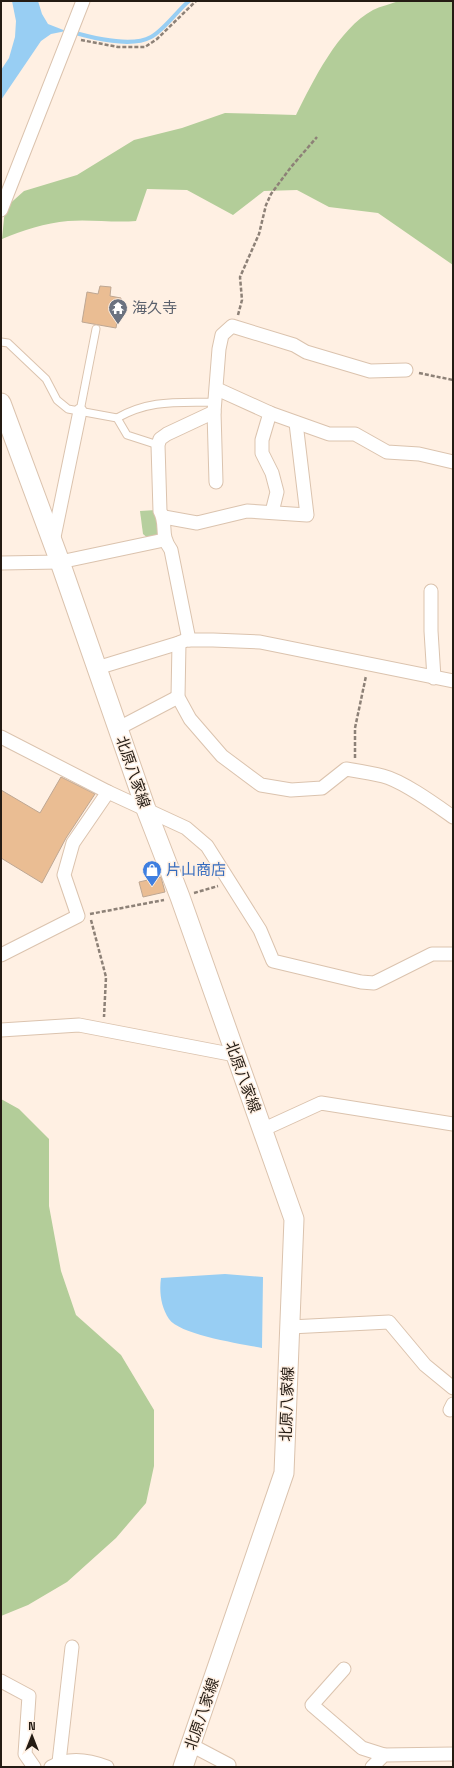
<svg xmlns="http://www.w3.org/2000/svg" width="454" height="1768" font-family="'Space Grotesk','Noto Sans JP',sans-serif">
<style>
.green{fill:#b6cf9e}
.forest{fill:#b3cd99}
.water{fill:#98cef3}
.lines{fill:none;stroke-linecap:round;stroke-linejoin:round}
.stream{stroke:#98cef3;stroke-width:4}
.building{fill:#eabd93;stroke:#bea793}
.service-casing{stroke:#dbc3ae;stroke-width:9}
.minor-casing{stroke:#dbc3ae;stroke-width:15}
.secondary-casing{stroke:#dbc3ae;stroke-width:21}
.path{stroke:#8d8177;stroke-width:2.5;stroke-dasharray:4 2;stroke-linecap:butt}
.service{stroke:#fff;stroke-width:7}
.minor{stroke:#fff;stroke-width:13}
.secondary{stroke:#fff;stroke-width:19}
.labels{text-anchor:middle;stroke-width:3;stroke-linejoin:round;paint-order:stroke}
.worship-label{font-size:15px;fill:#5b616d;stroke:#fff0e3;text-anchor:start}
.street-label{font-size:15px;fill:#241b13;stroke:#fff0e3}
.shop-label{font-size:15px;fill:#366cbe;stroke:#fff0e3;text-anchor:start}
</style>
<rect width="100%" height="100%" fill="#fff0e3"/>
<polygon class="green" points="156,510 161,533 150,540 143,534 140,511"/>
<g class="forest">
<path d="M399,1h54v264l-75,-52 -49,-6 -32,-17 -33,1 -31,24 -46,-25 -40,-1 -11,32c-23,2 -46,-2 -68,0 -23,2 -45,9 -66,18l3,-31 19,-17 53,-16 57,-35 48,-12 43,-15 71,2c17,-34 42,-86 77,-105 8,-4 18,-6 26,-9z"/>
<polygon points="1,1099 19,1109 49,1139 49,1206 61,1271 76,1315 121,1355 154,1410 154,1466 146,1503 116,1538 67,1582 28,1605 1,1616"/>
</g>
<g class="water">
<polygon points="12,1 38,1 42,14 48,24 66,31 51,34 41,41 1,100 1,70 9,58 15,37 16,21"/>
<path d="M225,1274l38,3 -1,71c-20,-4 -82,-13 -93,-29 -8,-12 -10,-27 -8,-41z"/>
</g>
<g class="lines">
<path class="stream" d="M72,32c21,6 59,16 79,5 13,-7 26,-26 38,-36"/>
</g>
<g class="building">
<polygon points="100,286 111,287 110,296 121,298 116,328 82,322 87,292 98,294"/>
<polygon points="61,777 95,794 66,838 42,883 1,858 1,790 40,813"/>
<polygon points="161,877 165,892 143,897 139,882"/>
</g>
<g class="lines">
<g class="service-casing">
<g id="service">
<polyline points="1,342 8,343 46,379 57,400 68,409 117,418 127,435 158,445"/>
<polyline points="80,411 96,329"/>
<path d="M117,418c34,-19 61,-15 98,-16"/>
</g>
</g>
<g class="minor-casing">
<g id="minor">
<polyline points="1,210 83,1"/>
<polyline points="217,389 270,413 329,434 355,434 387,452 419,454 453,462"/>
<polyline points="270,413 262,440 262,453 272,473 277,492 272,512"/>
<polyline points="216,482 214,412 219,349 222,335 232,326 294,345 306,352 370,371 406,370"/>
<polyline points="164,517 197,523 247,511 307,515 296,423"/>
<polyline points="53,542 80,411"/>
<polyline points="1,563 60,562 164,540"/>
<polyline points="431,591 431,631 434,678"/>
<path d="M189,640l-18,-90c-12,-17 -3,-24 -11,-39l-2,-66 2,-6 7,-5 47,-22"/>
<polyline points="97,668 179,643"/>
<path d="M453,681l-193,-39 -47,-2h-27l-7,3 -1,54 12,22 32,37 39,29 30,5 31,-2 24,-19c12,2 25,4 37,7 20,5 53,29 70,41"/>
<polyline points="117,729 178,697"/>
<polyline points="1,737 108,792 186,828 207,846 260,930 273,961 361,982 374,983 432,954 453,954"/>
<polyline points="1,955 78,916 64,875 73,843 108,792"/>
<polyline points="1,1030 79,1025 235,1055"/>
<polyline points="262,1130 321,1103 453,1124"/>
<polyline points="290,1327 389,1322 425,1365 453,1388"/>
<polyline points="450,1410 453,1404"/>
<polyline points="344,1669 312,1705 362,1748 384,1755"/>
<polyline points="1,1681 29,1696 25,1754 34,1767"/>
<polyline points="191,1745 229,1765"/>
<polyline points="59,1762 72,1647"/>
<path d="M51,1767c17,-10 38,-7 56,0"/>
<polyline points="372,1767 384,1755 453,1754"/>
</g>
</g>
<g class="secondary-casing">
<polyline id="secondary" points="1,403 60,562 146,809 180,897 294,1219 284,1473 183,1767"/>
</g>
<g class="path">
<polyline points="81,40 118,47 145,47 157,39 196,1"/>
<polyline points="238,315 242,300 240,277 259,234 266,205 271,194 291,167 317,137"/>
<polyline points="419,373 453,380"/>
<polyline points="355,758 355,728 366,676"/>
<polyline points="194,893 218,886"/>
<polyline points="90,914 164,900"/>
<polyline points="91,920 106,977 104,1017"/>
</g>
<use href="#service" class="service"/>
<use href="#minor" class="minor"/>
<use href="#secondary" class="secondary"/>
</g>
<defs>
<g id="temple-pin" transform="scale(1)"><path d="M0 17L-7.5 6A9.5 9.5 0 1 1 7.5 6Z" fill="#6b7280" stroke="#fff0e3"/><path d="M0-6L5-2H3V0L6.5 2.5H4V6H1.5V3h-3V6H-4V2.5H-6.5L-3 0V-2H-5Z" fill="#fff"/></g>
<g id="shop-pin" transform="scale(1)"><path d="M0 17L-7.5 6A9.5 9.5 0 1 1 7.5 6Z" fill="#3f7fe0" stroke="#fff0e3"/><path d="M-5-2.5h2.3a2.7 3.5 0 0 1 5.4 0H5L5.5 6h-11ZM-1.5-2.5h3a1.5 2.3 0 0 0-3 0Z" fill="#fff"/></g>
</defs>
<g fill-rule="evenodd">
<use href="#temple-pin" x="118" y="308"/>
<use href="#shop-pin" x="152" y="870"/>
</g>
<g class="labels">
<g class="worship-label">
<text x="132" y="313">海久寺</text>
</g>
<g class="street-label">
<text transform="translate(133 772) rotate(71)" y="5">北原八家線</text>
<text transform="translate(243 1077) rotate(70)" y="5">北原八家線</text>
<text transform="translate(287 1404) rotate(-88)" y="5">北原八家線</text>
<text transform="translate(202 1714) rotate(-71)" y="5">北原八家線</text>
</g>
<g class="shop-label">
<text x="166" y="875">片山商店</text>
</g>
</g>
<rect width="454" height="1768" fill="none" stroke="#241b13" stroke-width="4"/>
<g transform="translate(32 1736)" stroke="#fff0e3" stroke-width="3" paint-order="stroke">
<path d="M0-3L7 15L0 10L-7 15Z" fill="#241b13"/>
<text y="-6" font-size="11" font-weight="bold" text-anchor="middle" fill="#241b13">N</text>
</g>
</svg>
